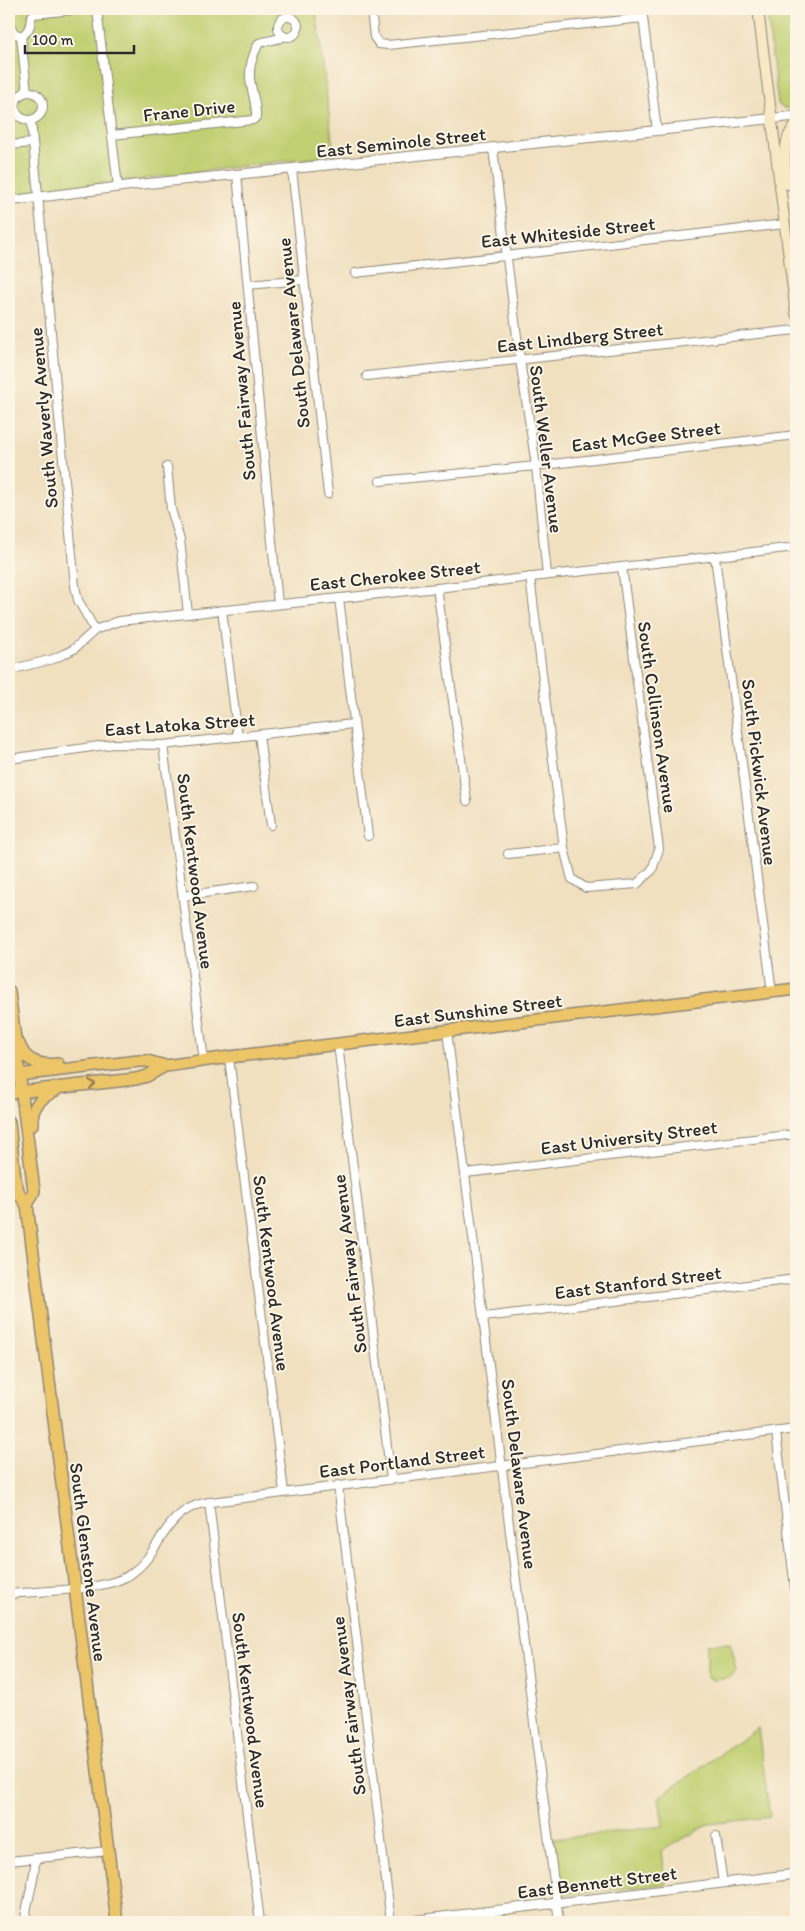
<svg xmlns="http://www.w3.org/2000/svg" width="805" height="1931" font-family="Itim,sans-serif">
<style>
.green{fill:#c0cf71;stroke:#767d4e}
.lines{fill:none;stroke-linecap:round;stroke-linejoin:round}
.minor-casing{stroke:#8e8676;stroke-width:10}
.tertiary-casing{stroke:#8e8676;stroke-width:11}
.secondary-casing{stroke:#8e8676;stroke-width:12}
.primary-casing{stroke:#8e8676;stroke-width:14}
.minor{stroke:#fff;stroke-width:8}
.tertiary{stroke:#fff;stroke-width:9}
.secondary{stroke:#f8e8c3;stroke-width:10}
.primary{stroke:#edc569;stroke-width:11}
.oneway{stroke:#8c784a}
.labels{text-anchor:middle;stroke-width:4;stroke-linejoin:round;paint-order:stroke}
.street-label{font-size:19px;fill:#2b2b2b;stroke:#fcf5e5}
</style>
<rect width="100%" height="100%" fill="#fcf5e5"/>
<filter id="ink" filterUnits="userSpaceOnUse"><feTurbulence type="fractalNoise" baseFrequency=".02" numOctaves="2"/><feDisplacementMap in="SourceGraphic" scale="10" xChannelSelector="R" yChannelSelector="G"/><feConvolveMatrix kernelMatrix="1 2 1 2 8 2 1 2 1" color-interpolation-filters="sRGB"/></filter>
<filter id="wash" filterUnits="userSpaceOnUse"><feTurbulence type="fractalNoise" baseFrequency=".0096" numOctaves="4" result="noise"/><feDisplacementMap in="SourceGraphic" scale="20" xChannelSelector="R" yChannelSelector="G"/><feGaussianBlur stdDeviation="1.12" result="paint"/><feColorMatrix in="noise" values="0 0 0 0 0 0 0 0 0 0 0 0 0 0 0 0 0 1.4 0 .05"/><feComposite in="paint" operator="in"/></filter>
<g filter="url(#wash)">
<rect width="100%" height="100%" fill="#f0e0c0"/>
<g class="green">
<polygon points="9,9 316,9 334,156 283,161 9,196"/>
<polygon points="796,9 796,107 784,108 778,104 767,13"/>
<polygon points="730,1643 737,1670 731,1678 713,1680 707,1677 707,1644"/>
<polygon points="758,1728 770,1817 709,1824 662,1851 666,1884 561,1895 554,1839 663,1826 659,1797"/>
</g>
</g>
<g filter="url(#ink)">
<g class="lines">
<g class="minor-casing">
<g id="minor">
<polyline points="97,9 118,187"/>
<polyline points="371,9 374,37 379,44 388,45 643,18"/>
<polyline points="642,9 657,131"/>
<circle cx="288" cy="27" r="10"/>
<polyline points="9,23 14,33 21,36"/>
<path d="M21,36c8,-4 10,-11 10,-19l3,-3 48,-5"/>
<polyline points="21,36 27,92"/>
<circle cx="29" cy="106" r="14"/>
<polyline points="31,121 75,586 78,600 95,630"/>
<path d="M112,135l141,-15 3,-3c1,-13 -5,-26 -6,-39 -1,-13 3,-24 9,-35l22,-5 1,-3"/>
<polyline points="9,145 33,143"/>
<polyline points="493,149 520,360 536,466 547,575"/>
<polyline points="292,169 328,494"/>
<polyline points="237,174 278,604"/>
<polyline points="355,273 785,224"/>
<polyline points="248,285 303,280"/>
<polyline points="367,376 796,330"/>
<polyline points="167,467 171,509 180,540 188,614"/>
<polyline points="380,481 536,466 796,435"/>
<polyline points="715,557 772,992"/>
<polyline points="530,577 564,848 572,879 586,888 637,884 652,870 659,849 622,567"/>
<polyline points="437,588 467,801"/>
<polyline points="339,598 368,836"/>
<polyline points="222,610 238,737"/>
<polyline points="9,670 53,659 64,654 74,649 95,630 119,621 437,588 796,547"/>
<polyline points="259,735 271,825"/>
<polyline points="163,745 204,1061"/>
<polyline points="9,759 113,744 163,745 353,724"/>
<polyline points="508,854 564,848"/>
<polyline points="183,896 254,886"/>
<polyline points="447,1031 559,1922"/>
<polyline points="338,1044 391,1479"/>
<polyline points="229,1058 284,1492"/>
<polyline points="466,1173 796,1134"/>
<polyline points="484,1317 796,1279"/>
<polyline points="776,1432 796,1596"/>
<polyline points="338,1485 391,1922"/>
<polyline points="209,1502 260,1922"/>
<path d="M9,1594c30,-3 96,-3 120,-19 33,-21 32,-61 74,-72l593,-74"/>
<polyline points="716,1836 723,1883"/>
<polyline points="9,1861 108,1851"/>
<path d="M25,1922c1,-22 11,-42 10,-64"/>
</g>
</g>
<g class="tertiary-casing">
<g id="tertiary">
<polyline points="9,201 134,185 796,116"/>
<polyline points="402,1922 796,1874"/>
</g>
</g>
<g class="secondary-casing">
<g id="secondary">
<polyline points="758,9 796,314"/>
<path d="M787,184c-2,-22 -6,-42 9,-60"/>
</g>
</g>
<g class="primary-casing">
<g id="primary">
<polyline points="9,991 34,1191 27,1205"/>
<path d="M19,1044c6,18 21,22 39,20"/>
<polyline points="9,1076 139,1061 147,1061 165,1066"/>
<polyline points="9,1093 136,1079 147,1076 165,1066 230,1057 796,989"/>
<polyline points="9,1122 15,1179 19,1194 27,1205 117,1922"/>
<path d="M32,1125c-1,-19 8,-27 24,-35"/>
</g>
</g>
<use href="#minor" class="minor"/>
<use href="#tertiary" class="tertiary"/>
<use href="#secondary" class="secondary"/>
<use href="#primary" class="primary"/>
</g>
<defs><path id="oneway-chevron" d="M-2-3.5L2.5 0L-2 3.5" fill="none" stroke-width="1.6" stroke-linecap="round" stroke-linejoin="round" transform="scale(1.25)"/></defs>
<use class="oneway" href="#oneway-chevron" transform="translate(92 1084) rotate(-6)"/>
</g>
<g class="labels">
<g class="street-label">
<text transform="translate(189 110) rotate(-6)" y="7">Frane Drive</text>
<text transform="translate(401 142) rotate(-6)" y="7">East Seminole Street</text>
<text transform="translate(568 232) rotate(-6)" y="7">East Whiteside Street</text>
<text transform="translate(293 333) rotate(-96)" y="7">South Delaware Avenue</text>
<text transform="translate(580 337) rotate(-6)" y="7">East Lindberg Street</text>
<text transform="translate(241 391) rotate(-95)" y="7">South Fairway Avenue</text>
<text transform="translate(43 418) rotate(-95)" y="7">South Waverly Avenue</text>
<text transform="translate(646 436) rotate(-7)" y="7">East McGee Street</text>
<text transform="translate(547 449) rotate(83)" y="7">South Weller Avenue</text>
<text transform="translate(395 575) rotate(-6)" y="7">East Cherokee Street</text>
<text transform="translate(658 717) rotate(82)" y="7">South Collinson Avenue</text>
<text transform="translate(180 724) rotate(-4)" y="7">East Latoka Street</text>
<text transform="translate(760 772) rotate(83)" y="7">South Pickwick Avenue</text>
<text transform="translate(196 871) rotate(83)" y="7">South Kentwood Avenue</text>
<text transform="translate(478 1010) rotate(-7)" y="7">East Sunshine Street</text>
<text transform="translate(629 1137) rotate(-7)" y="7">East University Street</text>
<text transform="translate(349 1264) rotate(-97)" y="7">South Fairway Avenue</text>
<text transform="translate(272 1273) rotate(83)" y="7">South Kentwood Avenue</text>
<text transform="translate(638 1282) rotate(-7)" y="7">East Stanford Street</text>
<text transform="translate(402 1461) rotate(-7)" y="7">East Portland Street</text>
<text transform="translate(520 1474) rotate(83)" y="7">South Delaware Avenue</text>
<text transform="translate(89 1562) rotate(83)" y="7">South Glenstone Avenue</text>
<text transform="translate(348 1706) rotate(-97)" y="7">South Fairway Avenue</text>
<text transform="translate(251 1710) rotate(83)" y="7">South Kentwood Avenue</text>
<text transform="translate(597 1882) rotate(-7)" y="7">East Bennett Street</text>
</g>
</g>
<rect width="805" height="1931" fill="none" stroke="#fcf5e5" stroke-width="30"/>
<path d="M25 45v8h109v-8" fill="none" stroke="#2b2b2b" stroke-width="2.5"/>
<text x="32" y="45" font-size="15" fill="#2b2b2b" stroke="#fcf5e5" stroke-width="4" paint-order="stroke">100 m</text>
</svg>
